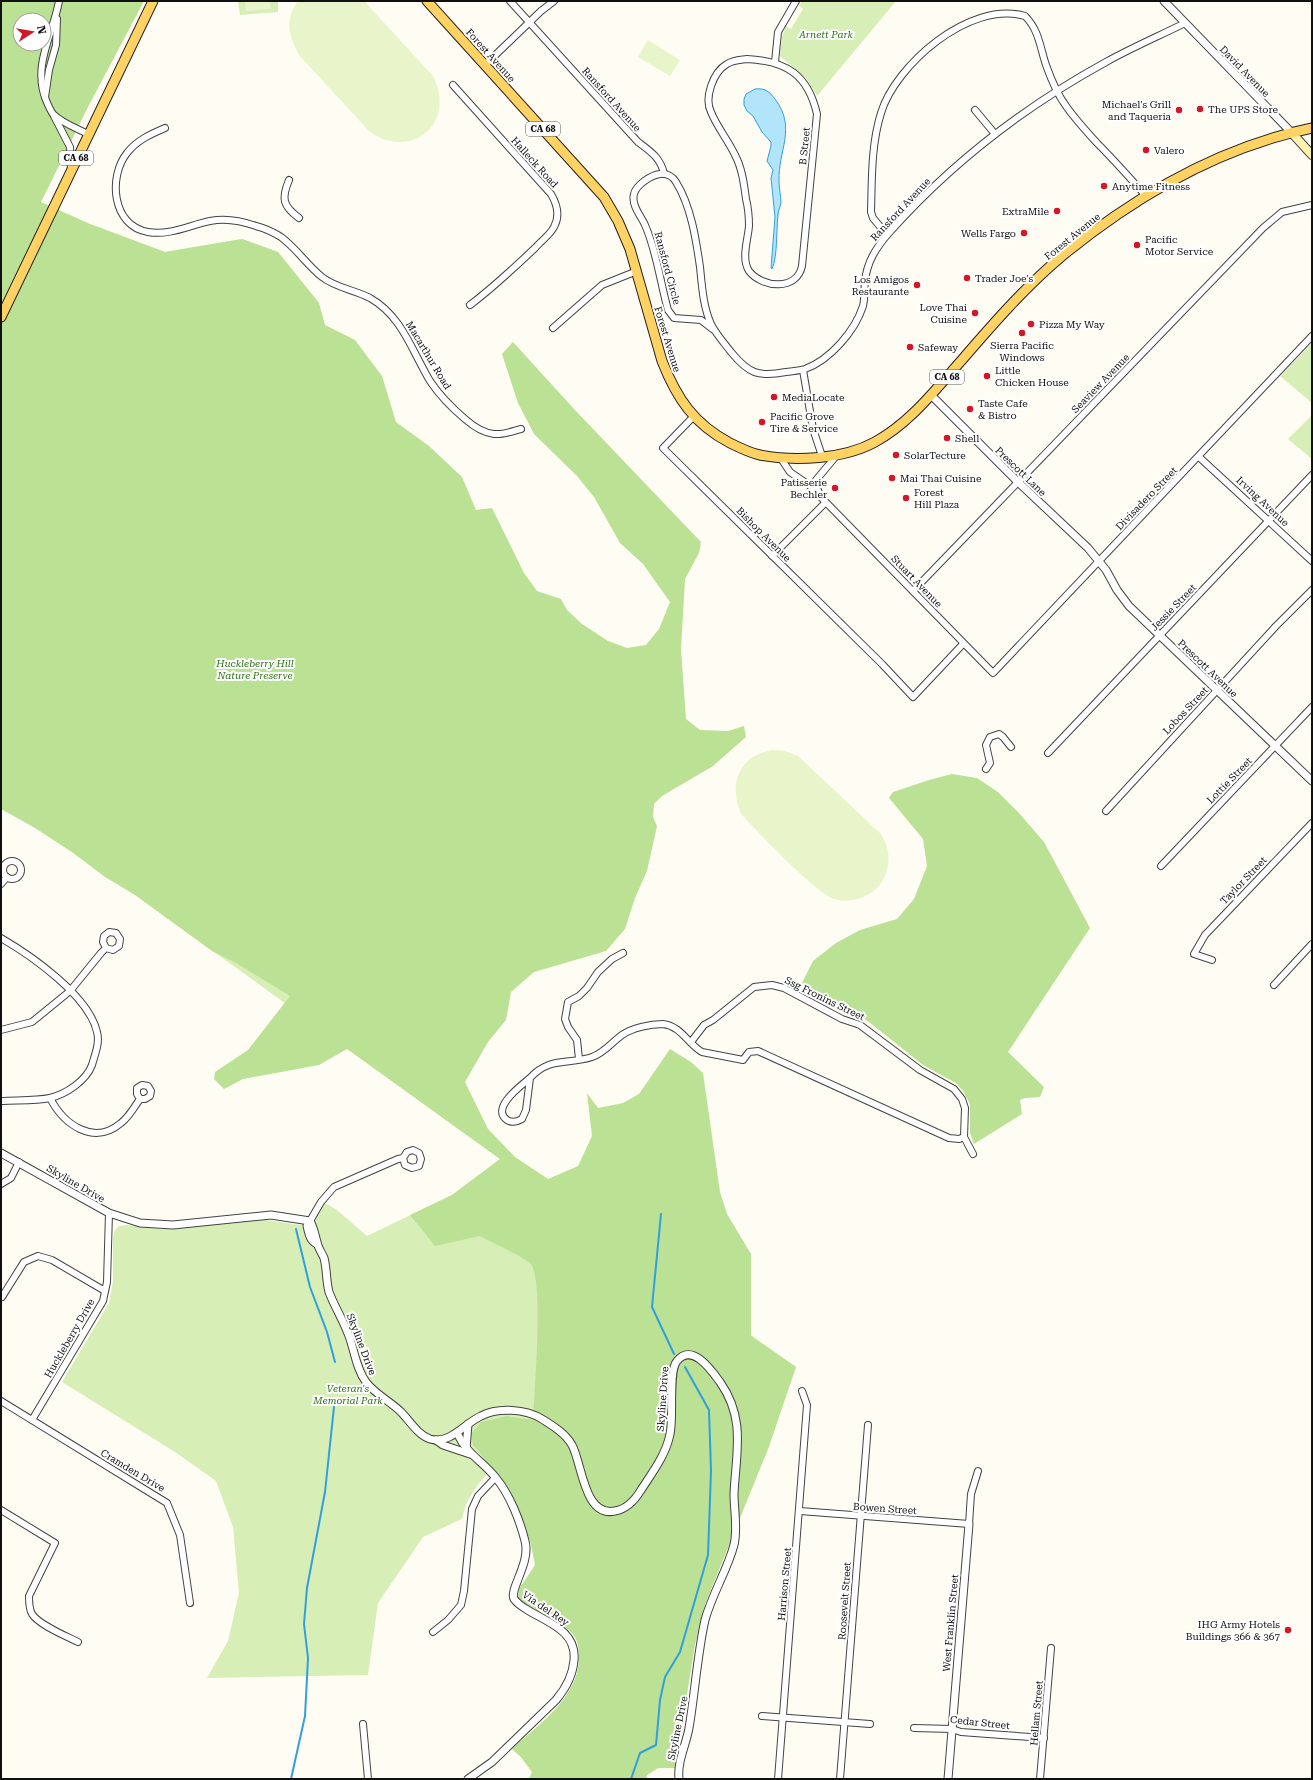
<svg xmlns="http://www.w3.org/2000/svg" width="1313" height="1780" font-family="'Roboto Serif',serif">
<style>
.green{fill:#d7efb7}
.forest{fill:#bbe195;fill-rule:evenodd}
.pitch{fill:#e8f5ca}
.water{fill:#b2e4fc;stroke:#319fdb}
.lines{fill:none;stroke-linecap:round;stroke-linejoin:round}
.stream{stroke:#319fdb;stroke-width:2}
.minor-casing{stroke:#434343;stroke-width:8}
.tertiary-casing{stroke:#434343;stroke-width:9}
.secondary-casing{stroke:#323232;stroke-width:10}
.primary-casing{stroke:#212121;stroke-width:11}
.minor{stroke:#fff;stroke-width:6}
.tertiary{stroke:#fff;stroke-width:7}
.secondary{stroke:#fff2ae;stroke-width:8}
.primary{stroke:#ffd263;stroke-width:9}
.poi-dot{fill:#d01829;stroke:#fff;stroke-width:1.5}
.labels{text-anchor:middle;stroke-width:4;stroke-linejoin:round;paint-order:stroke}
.shield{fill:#fff;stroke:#585858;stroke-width:1}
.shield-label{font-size:9px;font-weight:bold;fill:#101010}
.park-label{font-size:10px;font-style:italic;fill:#2e7018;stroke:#fff}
.street-label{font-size:10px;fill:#101010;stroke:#fff}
.poi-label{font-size:10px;fill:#101010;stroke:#fff;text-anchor:start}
</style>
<rect width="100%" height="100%" fill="#fffcf3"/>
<g class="green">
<polygon points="238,1 278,1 278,12 240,15"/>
<polygon points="802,1 896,1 817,96 806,78 780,56 782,36 786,26 791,29 803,9 799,6"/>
<path d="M90,224l75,28 77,-13 36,13 41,51 -4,21 108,759 86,80 287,204 -28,82 -63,155 -10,40 -20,124h-17l-11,7 -1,4h-117l3,-7 -11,-15 -9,-8c26,-24 69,-53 67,-93 0,-9 -1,-16 -7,-23l-48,-30 -6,-6c-1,-13 13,-21 17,-32 3,-8 -19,-62 -24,-72 -4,-9 -12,-17 -18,-25 -15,15 -27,30 -31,51l-39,18 -45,66 -10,72 -161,3 21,-37 11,-48 -6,-66 -17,-46 -41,-29 -113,-70 47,-79 4,-22v-43l2,-8 4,-4 8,-1 25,3 22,1 85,-10 42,6 9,-4 5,-8h4l6,-10 12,7 30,26 85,-41 48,-36 -359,-260 -140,-95v-468z"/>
<polygon points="1312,343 1312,403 1280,376"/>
<polygon points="1312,415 1312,459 1288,439"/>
</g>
<g class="forest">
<path d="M1,1h143l-56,106 -47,95 49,22 75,28 77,-13 36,13 41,51 6,22 30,15 27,36 14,46 33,24 33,31 14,33 16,-2 32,65 13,18 24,8 6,11 15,14 26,17 19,7 19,-3 13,-16 11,-27 -27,-38 -23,-21 -26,-46 -17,-21 -43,-42 -16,-31 -16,-49 11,-12 61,67 127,133 -2,11 -14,26 -4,70 5,70 14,11 28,1 16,-5 2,11 -33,29 -51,30 -8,8 -1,13 4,9 -10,45 -12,27 -10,31 -19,22 -72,21 -23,20 -5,28 -18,22 -23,40 23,47 27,28 33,22 30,-13 14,-30 -5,-43 11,15 25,-5 16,-9 31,-45 21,13 12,11 17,119 7,22 24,40v82l45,31 -28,82 -63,155 -10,40 -20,124h-17l-11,7 -1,4h-117l3,-7 -11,-15 -9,-8c27,-25 69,-53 67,-95 0,-5 -1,-13 -4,-17 -9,-14 -37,-26 -51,-34l-6,-6 2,-9 15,-23 -5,-25 -19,-48 -12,-16 -26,-31 -2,-11 10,-12 26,-6 26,4c1,-29 11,-137 -2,-156 -5,-6 -42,-23 -51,-28l-45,10 -25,-31 42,-20 48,-36 -153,-110 -28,16 -76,14 -19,10 -10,-10 1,-7 33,-22 42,-54 -54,-33 -24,-12 -77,-56 -30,-18 -33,-25 -37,-24 -34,-19zM20,20h24v24h-24z"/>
<polygon points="952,774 977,778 998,792 1019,813 1044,842 1090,928 1008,1052 1044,1087 1040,1097 1025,1098 1020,1100 1022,1114 974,1144 970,1133 970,1104 963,1091 956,1083 923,1065 869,1022 801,985 813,961 836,943 860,930 897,919 914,899 927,866 923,839 889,798 893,792 929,780"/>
</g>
<g class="pitch">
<polygon points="245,1 270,1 271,9 246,11"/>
<path d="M298,1h66l69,75c24,47 -22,86 -64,55l-70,-76c-10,-18 -15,-36 -1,-54z"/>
<polygon points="648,40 680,60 670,76 638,57"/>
<path d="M773,750l12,1 13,5 83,78c9,14 10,29 3,44 -8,17 -32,27 -50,21 -19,-6 -77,-68 -93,-85 -13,-30 -2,-59 32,-64z"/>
</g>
<path class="water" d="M755,89c10,-1 14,2 20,10 22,29 3,51 4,82 0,8 2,15 2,22 -1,4 -3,8 -3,12 -2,15 0,40 -6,54l-1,-1 4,-51 -4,-39 2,-8 -6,-9 4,-15v-4l-9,-10 -9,-16 -6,-5 -3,-6v-6l2,-5z"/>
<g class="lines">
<g class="stream">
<polyline points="661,1214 652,1307 674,1354"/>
<polyline points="296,1229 310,1287 327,1332 335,1362"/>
<polyline points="291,1779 305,1716 308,1658 304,1624 307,1588 325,1492 334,1407"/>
<polyline points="631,1779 640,1753 656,1745 660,1700 665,1677 680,1652 708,1555 711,1471 709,1410 685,1367"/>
</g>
<g class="minor-casing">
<g id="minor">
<path d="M59,1c-6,34 -27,64 -13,99 2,5 4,10 7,14 9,9 23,14 35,20"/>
<path d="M510,1l128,141c12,9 23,16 26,32"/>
<path d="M747,59c40,2 61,16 70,55l-15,152c-5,25 -40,22 -53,5 -8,-12 -1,-32 0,-45 0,-9 -1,-19 -3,-27 -2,-15 -4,-31 -11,-44 -7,-15 -18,-28 -24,-43 -7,-14 2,-40 16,-48 6,-4 13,-4 20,-5z"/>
<polyline points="775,62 778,32 796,1"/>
<polyline points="485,65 541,11 554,1"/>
<path d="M453,85l98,109c6,10 9,22 3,33 -4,8 -13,14 -19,21 -21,20 -41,39 -65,57"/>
<polyline points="45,97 49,70 56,45 57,19"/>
<polyline points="975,110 995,134"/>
<polyline points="54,116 70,147 71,169"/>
<path d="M165,128c-14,6 -28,12 -38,25 -19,24 -15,73 21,79 21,4 42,-7 62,-11 15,-3 32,0 46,5 8,2 17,6 25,11 15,11 26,28 41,40 14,11 33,13 48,21 32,18 42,53 60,83 10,15 22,27 35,38 8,7 18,14 29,15 9,1 19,-3 27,-5"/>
<path d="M289,180c-8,19 -6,26 10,38"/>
<path d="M887,235l-14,-17 -2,-6c1,-33 0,-67 10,-99 14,-47 88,-113 144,-97 14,14 15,31 21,49 5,14 11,29 20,41 9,13 20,25 31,37 17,17 33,35 49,53"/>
<polyline points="553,328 602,285 637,271"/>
<path d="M714,330l-13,-10 -27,-2 -6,-8c-8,-28 -11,-58 -23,-85 -4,-9 -14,-20 -11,-31 2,-9 17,-19 26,-20 7,-1 13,3 16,8 15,24 20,57 24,85 2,19 3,39 11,57 5,10 13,19 20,28 18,22 27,25 55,20 6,-1 13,-1 19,-3 25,-9 50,-38 58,-63 2,-8 1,-17 2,-25 2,-19 11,-33 23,-47 62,-70 136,-127 218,-172 25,-14 53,-26 79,-39"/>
<polyline points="803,370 813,429 822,456"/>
<polyline points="694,416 663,448 882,664 913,697 963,644"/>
<polyline points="780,457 790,472 809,485 993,673 1312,336"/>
<polyline points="1199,457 1312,561"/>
<polyline points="819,493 816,485 816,480 837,455"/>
<polyline points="772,556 825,503"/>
<polyline points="913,591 1263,228 1282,212 1312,205"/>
<polyline points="1048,753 1312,475"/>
<polyline points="986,769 990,763 986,745 990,737 999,734 1003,737 1011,747"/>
<polyline points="1106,811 1276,626 1312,590"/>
<circle cx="12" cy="870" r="9"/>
<polyline points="1161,866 1312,707"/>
<polyline points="1,884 7,877"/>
<path d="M1,938c31,18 88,58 96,94 3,11 -2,22 -5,33 -6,16 -26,29 -42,33 -15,3 -33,2 -49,3"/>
<polyline points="1212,960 1194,954 1205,935 1312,823"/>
<polyline points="1274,985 1312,944"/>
<polyline points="1,1030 32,1022 70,991 101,953 106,948 113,950 119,946 120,939 116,933 109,932 104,936 103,942 106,948"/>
<polyline points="691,1042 704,1025 713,1020 754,987 772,985 784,988 842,1019 860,1025 920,1070 954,1089 962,1099 965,1108 964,1137 973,1154"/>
<polyline points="579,1059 577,1040 568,1027 565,1019 568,1002 579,996 587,988 598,972 612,959 623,953"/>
<path d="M530,1078c-8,7 -40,30 -23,42 5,3 10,2 15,-1l4,-9 4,-32c20,-22 39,-13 62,-21 12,-4 20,-15 30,-22 10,-7 28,-11 41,-11 18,2 25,20 39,28l41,8 6,-8 9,-1 191,87 10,1 5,-2"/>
<path d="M50,1098c14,27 44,48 71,25 9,-7 13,-16 19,-24h5l5,-3 1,-5 -3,-5 -6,-1 -5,3v6l3,5"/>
<polyline points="1,1184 11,1178 19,1162"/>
<polyline points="310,1221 321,1202 334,1187 398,1159 403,1158 405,1165 412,1168 419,1166 421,1159 419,1153 413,1150 407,1152 403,1158"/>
<polyline points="2,1297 24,1262 38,1256 52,1260 105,1291"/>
<polyline points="1,1401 167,1503 180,1535 190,1603"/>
<polyline points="32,1420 103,1301 107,1282 109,1213"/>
<path d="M1,1510l54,33 -26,53c0,6 0,13 3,18 7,11 34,22 46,28"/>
<polyline points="800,1511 969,1524 971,1494 978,1471"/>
<polyline points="433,1632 448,1620 461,1605 464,1591 472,1509 478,1496 495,1478"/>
<polyline points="762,1716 870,1724"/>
<polyline points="363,1724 368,1779"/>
<polyline points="914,1728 952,1729 961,1732 1044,1738"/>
<polyline points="778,1779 807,1405 802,1391"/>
<polyline points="840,1779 868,1425"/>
<polyline points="1040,1779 1051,1648"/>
</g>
</g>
<g class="tertiary-casing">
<g id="tertiary">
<polyline points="1164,1 1291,132"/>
<polyline points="931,395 1018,482 1088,548 1106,570 1117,590 1129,606 1312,781"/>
<polyline points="1,1153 109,1213 140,1223 173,1225 271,1215 310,1221"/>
<path d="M310,1221c4,7 5,14 7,21 1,6 5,11 7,16 3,11 2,23 5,34 6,16 16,31 21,47 5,15 7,31 16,43 9,12 25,20 35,30 9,9 17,23 29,27 20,6 35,-16 51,-23 17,-9 45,-7 61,3 11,7 23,14 30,26 10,18 12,73 43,66 12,-2 20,-11 26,-21 11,-17 25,-35 29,-56 4,-17 -2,-63 7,-73 15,-19 35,10 43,21 26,37 16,70 14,112 0,17 4,34 0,51 -7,26 -22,49 -29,75 -8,36 -10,73 -16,108 -3,17 -12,34 -10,51"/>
<path d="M310,1221l-3,5c2,7 2,14 10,18"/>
<path d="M457,1433c11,23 25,27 39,45 14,17 24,43 29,63 6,22 -16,48 -11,58 3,4 7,7 12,10 20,13 51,21 48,51 -1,15 -8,28 -18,40l-64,62 -24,17"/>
<polyline points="436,1440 443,1445 470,1454"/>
<polyline points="466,1449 468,1424"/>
<polyline points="948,1779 969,1524"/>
</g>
</g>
<g class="secondary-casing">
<polyline id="secondary" points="1291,132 1312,155"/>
</g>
<g class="primary-casing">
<g id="primary">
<path d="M427,1l177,196 14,24 12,28 32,112c15,38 32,63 68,82 10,5 20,10 30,12 35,7 84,4 115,-13 35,-19 60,-52 86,-81 31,-36 64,-74 101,-105 72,-59 158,-109 250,-128"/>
<polyline points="1,317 153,1"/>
</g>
</g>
<use href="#minor" class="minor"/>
<use href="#tertiary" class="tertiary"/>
<use href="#secondary" class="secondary"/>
<use href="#primary" class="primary"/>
</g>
<g class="poi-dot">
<circle cx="1200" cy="109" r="4"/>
<circle cx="1179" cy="110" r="4"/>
<circle cx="1146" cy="150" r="4"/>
<circle cx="1104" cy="186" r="4"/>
<circle cx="1057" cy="211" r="4"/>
<circle cx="1024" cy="233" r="4"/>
<circle cx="1137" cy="245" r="4"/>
<circle cx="967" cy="278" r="4"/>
<circle cx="917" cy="285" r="4"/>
<circle cx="975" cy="313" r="4"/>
<circle cx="1031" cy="324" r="4"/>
<circle cx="1022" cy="333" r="4"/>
<circle cx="910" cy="347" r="4"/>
<circle cx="987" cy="376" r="4"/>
<circle cx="774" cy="397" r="4"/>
<circle cx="970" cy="409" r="4"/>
<circle cx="762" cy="422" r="4"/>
<circle cx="947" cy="438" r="4"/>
<circle cx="896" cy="455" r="4"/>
<circle cx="892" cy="478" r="4"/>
<circle cx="835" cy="488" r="4"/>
<circle cx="906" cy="498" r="4"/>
<circle cx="1288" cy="1630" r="4"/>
</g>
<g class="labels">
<g class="shield">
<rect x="526" y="122" width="34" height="14" rx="3"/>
<rect x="59" y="151" width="34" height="14" rx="3"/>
<rect x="930" y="370" width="34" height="14" rx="3"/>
</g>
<g class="shield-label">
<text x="543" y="132">CA 68</text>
<text x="76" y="161">CA 68</text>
<text x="947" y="380">CA 68</text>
</g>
<g class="park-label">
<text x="826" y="38">Arnett Park</text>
<text x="255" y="667">Huckleberry Hill<tspan x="255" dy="12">Nature Preserve</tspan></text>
<text x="348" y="1392">Veteran's<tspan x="348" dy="12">Memorial Park</tspan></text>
</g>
<g class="street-label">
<text transform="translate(491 55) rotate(48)" y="4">Forest Avenue</text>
<text transform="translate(1245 71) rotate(46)" y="4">David Avenue</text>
<text transform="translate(612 99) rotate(48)" y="4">Ransford Avenue</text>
<text transform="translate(804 146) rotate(-84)" y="4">B Street</text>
<text transform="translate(535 162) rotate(48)" y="4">Halleck Road</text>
<text transform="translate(900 209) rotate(-47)" y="4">Ransford Avenue</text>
<text transform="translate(1072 236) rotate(-39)" y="4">Forest Avenue</text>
<text transform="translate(668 268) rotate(75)" y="4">Ransford Circle</text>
<text transform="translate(668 339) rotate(73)" y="4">Forest Avenue</text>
<text transform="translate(429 355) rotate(59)" y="4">Macarthur Road</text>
<text transform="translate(1100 383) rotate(-46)" y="4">Seaview Avenue</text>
<text transform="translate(1021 471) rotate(44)" y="4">Prescott Lane</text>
<text transform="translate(1146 498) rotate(-46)" y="4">Divisadero Street</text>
<text transform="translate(1263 501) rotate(43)" y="4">Irving Avenue</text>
<text transform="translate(764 534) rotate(45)" y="4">Bishop Avenue</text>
<text transform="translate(917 581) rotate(46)" y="4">Stuart Avenue</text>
<text transform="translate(1173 607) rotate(-46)" y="4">Jessie Street</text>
<text transform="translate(1208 668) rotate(44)" y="4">Prescott Avenue</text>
<text transform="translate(1185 710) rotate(-47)" y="4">Lobos Street</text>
<text transform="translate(1229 780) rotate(-46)" y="4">Lottie Street</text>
<text transform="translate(1243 880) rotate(-46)" y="4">Taylor Street</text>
<text transform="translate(825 998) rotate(26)" y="4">Ssg Fronins Street</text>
<text transform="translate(76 1183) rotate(30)" y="4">Skyline Drive</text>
<text transform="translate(69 1338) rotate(-60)" y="4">Huckleberry Drive</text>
<text transform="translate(362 1344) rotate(69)" y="4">Skyline Drive</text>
<text transform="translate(662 1399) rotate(-86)" y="4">Skyline Drive</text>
<text transform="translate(133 1470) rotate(31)" y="4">Cramden Drive</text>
<text transform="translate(885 1508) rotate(4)" y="4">Bowen Street</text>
<text transform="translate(784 1584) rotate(-85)" y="4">Harrison Street</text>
<text transform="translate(844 1601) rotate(-86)" y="4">Roosevelt Street</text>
<text transform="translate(546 1608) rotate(34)" y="4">Via del Rey</text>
<text transform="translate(950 1623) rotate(-85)" y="4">West Franklin Street</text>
<text transform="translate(1036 1713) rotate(-85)" y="4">Hellam Street</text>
<text transform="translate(980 1722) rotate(6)" y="4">Cedar Street</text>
<text transform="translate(677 1728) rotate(-78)" y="4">Skyline Drive</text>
</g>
<g class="poi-label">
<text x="1171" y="108" text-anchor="end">Michael's Grill<tspan x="1171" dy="12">and Taqueria</tspan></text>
<text x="1208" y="113">The UPS Store</text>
<text x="1154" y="154">Valero</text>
<text x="1112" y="190">Anytime Fitness</text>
<text x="1049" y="215" text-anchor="end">ExtraMile</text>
<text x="1016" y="237" text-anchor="end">Wells Fargo</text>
<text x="1145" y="243">Pacific<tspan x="1145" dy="12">Motor Service</tspan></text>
<text x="975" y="282">Trader Joe's</text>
<text x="909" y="283" text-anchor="end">Los Amigos<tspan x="909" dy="12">Restaurante</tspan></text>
<text x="967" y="311" text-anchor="end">Love Thai<tspan x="967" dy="12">Cuisine</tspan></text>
<text x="1039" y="328">Pizza My Way</text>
<text x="1022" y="349" text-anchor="middle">Sierra Pacific<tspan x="1022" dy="12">Windows</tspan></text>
<text x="918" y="351">Safeway</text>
<text x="995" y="374">Little<tspan x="995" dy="12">Chicken House</tspan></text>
<text x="782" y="401">MediaLocate</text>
<text x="978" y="407">Taste Cafe<tspan x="978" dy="12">&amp; Bistro</tspan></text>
<text x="770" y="420">Pacific Grove<tspan x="770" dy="12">Tire &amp; Service</tspan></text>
<text x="955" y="442">Shell</text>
<text x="904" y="459">SolarTecture</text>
<text x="900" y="482">Mai Thai Cuisine</text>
<text x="827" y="486" text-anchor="end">Patisserie<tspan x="827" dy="12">Bechler</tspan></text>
<text x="914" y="496">Forest<tspan x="914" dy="12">Hill Plaza</tspan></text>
<text x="1280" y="1628" text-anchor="end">IHG Army Hotels<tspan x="1280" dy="12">Buildings 366 &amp; 367</tspan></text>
</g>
</g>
<rect width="1313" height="1780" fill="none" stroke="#101010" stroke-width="4"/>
<g transform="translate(32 32) rotate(78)"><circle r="19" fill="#ffffff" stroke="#9f9f9f"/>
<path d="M0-3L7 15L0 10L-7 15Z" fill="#d01829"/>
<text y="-6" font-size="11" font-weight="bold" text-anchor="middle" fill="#101010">N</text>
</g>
</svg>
